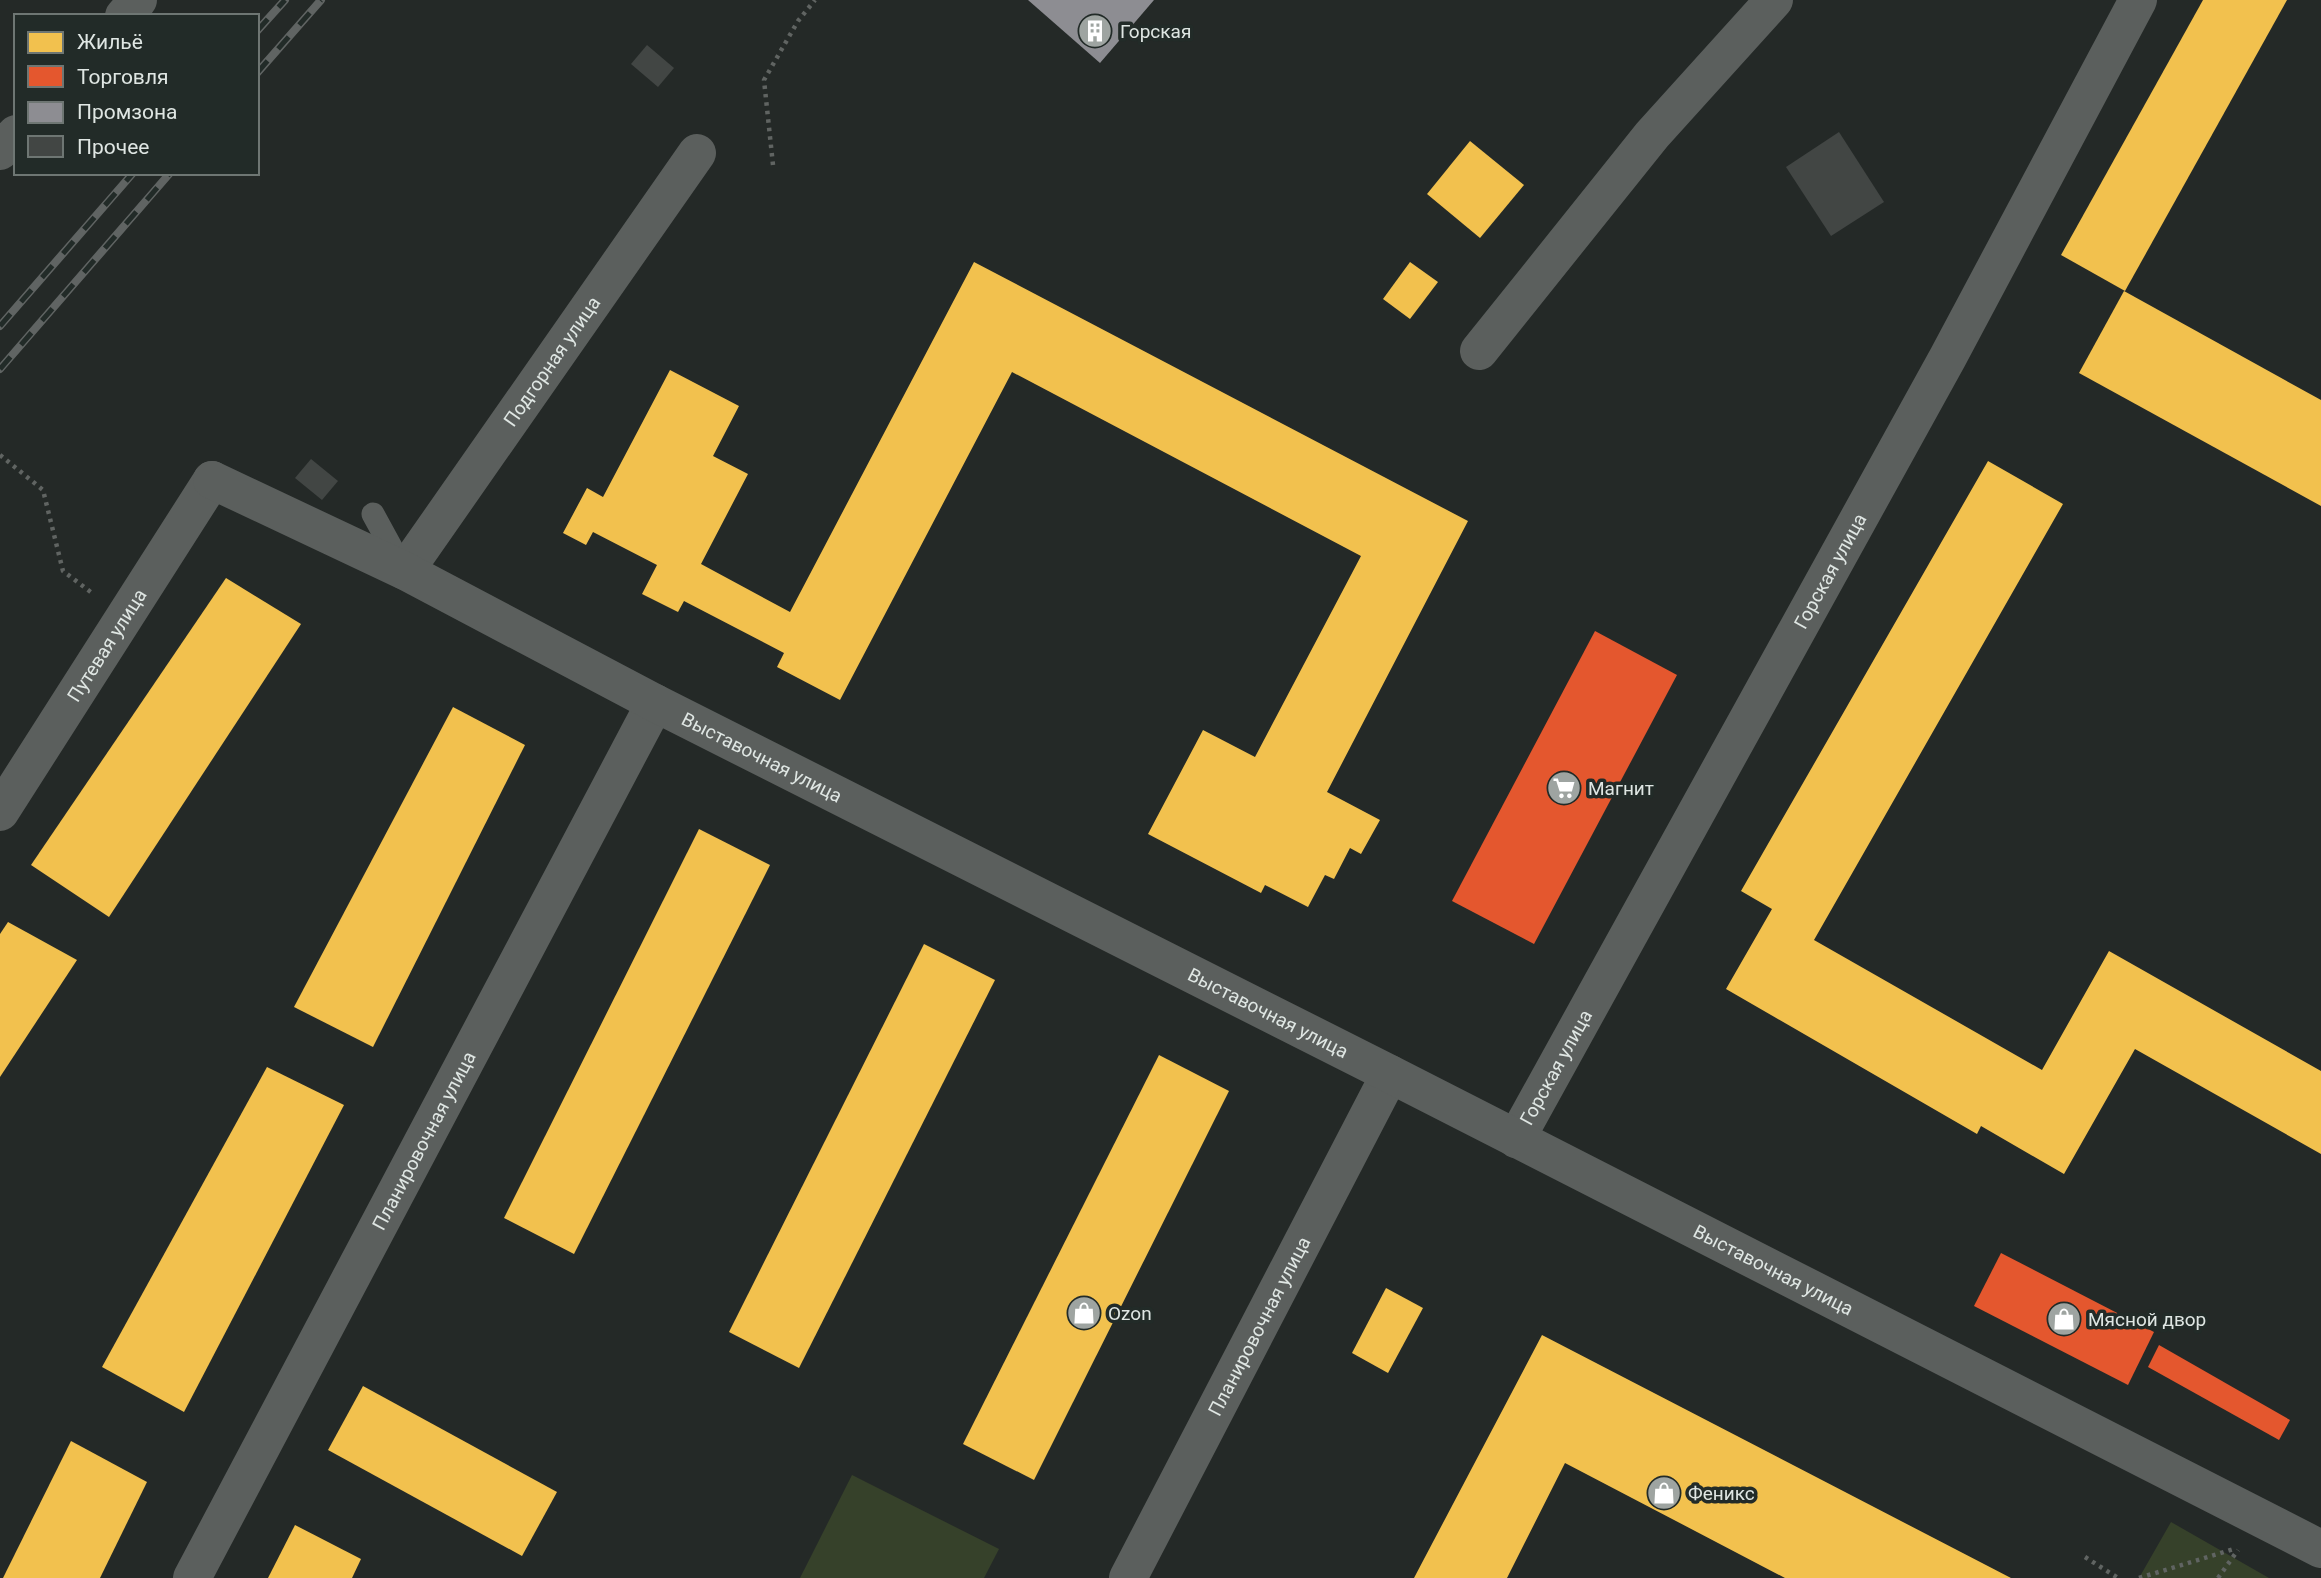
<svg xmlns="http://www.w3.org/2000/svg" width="2321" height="1578" font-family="Roboto,sans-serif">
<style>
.green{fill:#36412a}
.homes{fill:#f2c14e}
.shops{fill:#e4572e}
.industry{fill:#8d8d92}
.building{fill:#424644}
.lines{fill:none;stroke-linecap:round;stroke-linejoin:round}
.path{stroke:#606462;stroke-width:4.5;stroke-dasharray:3.5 5;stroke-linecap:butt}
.service{stroke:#5b5f5d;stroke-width:23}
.minor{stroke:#5b5f5d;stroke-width:38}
.tertiary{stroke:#5b5f5d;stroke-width:38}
.rail-casing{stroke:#606463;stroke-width:8}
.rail{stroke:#222b28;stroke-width:5;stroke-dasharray:16;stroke-linecap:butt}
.labels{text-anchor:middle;stroke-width:7;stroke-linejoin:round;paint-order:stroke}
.poi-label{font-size:19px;fill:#dfe6e3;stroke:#222b28;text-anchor:start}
.street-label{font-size:19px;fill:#dfe6e3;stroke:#222b28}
</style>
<rect width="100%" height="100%" fill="#242927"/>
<g class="green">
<polygon points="852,1475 999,1549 984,1578 800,1578"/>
<polygon points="2171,1522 2269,1578 2139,1578"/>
</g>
<g class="homes">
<polygon points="2203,0 2287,0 2125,291 2061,255"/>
<polygon points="1470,141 1524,185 1480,238 1427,194"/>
<polygon points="974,262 1468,521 1327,792 1380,820 1361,854 1350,848 1334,879 1325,875 1308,907 1265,885 1261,893 1148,834 1203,730 1255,757 1361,556 1012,372 840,700 777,667 784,653 684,601 678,612 642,594 657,565 593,532 586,545 563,533 587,488 603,497 670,370 739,406 713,456 748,474 701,564 790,612"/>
<polygon points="1410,262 1438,282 1410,319 1383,299"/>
<polygon points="2124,291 2321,400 2321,506 2079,373"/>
<polygon points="1988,461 2063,504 1814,940 2042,1070 2109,951 2321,1071 2321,1154 2135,1049 2064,1174 1981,1126 1977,1134 1726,989 1772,909 1741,891"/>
<polygon points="226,578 301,624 109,917 31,865"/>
<polygon points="453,707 525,745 373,1047 294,1007"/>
<polygon points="699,829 770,865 574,1254 504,1218"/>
<polygon points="8,922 77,960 0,1077 0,934"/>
<polygon points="924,944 995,980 799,1368 729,1332"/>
<polygon points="1159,1055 1229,1091 1034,1480 963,1444"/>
<polygon points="267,1067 344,1105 184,1412 102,1367"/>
<polygon points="1386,1288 1423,1308 1388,1373 1352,1353"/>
<polygon points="1542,1335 2011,1578 1785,1578 1565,1463 1507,1578 1414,1578"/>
<polygon points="363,1386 557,1492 522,1556 328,1450"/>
<polygon points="71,1441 147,1482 100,1578 3,1578"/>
<polygon points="295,1525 361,1559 352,1578 268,1578"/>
</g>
<g class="shops">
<polygon points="1595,631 1677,675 1534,944 1452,901"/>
<polygon points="2001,1253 2154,1332 2128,1385 1974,1306"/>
<polygon points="2159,1345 2290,1420 2279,1440 2148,1367"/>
</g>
<polygon class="industry" points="1028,0 1154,0 1100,63"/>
<g class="building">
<polygon points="647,45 674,68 658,87 631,64"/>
<polygon points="1839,132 1884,202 1831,236 1786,167"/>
<polygon points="311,459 338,481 322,500 295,478"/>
</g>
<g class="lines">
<g class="path">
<polyline points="773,165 764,80 798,21 815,0"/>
<polyline points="0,455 43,490 63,571 92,593"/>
<polyline points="2085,1557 2118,1578"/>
<polyline points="2139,1578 2234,1549"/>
<polyline points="2218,1578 2238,1550"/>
</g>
<polyline class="service" points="373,514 403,569"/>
<g class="minor">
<polyline points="124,16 138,0"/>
<polyline points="0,151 16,134"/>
<polyline points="1479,351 1652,135 1774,0"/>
<path id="s1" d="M405,571l292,-418"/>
<path id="s2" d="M0,812l212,-332"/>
<path id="s3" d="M1516,1139l432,-782 190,-357"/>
<path id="s4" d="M192,1578l463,-875"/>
<path id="s5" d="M1128,1578l262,-504"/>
</g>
<path class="tertiary" id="s6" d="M212,480l193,91 250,132 735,371 931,475"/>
<g class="rail-casing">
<g id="rail">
<polyline points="257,31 285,0"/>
<polyline points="257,73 321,0"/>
<polyline points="0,326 133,173"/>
<polyline points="0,369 170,173"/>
</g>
</g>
<use href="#rail" class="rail"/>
</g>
<defs>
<g id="building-disc" transform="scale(1.75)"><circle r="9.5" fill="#9ea4a1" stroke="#222b28"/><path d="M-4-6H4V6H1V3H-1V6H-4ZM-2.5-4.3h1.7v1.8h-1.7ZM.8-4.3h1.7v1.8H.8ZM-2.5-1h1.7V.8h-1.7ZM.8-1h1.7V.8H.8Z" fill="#fff"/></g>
<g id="supermarket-disc" transform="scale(1.75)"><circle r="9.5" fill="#9ea4a1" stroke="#222b28"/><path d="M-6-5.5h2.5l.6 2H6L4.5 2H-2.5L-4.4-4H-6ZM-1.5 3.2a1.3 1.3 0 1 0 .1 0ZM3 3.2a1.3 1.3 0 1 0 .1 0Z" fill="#fff"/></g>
<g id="shop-disc" transform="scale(1.75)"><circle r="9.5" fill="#9ea4a1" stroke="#222b28"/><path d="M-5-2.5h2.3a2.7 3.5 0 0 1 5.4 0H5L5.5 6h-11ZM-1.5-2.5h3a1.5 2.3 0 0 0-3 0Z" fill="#fff"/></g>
</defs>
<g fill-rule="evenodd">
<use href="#building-disc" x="1095" y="31"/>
<use href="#supermarket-disc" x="1564" y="788"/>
<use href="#shop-disc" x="1084" y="1313"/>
<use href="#shop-disc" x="2064" y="1319"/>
<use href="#shop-disc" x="1664" y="1493"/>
</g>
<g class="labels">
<g class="poi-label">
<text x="1120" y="38">Горская</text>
<text x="1588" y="795">Магнит</text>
<text x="1108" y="1320">Ozon</text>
<text x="2088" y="1326">Мясной двор</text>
<text x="1688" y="1500">Феникс</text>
</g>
<g class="street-label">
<text dy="7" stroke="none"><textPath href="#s1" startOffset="256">Подгорная улица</textPath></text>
<text dy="7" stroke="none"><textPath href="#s3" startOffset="649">Горская улица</textPath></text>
<text dy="7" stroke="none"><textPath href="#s2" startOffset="198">Путевая улица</textPath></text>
<text dy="7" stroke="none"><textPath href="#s6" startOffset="616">Выставочная улица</textPath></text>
<text dy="7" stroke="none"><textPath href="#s6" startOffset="1183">Выставочная улица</textPath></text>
<text dy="7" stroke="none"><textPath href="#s3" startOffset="82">Горская улица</textPath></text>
<text dy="7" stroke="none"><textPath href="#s4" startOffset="495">Планировочная улица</textPath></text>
<text dy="7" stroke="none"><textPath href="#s6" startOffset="1750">Выставочная улица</textPath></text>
<text dy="7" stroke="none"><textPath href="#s5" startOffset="284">Планировочная улица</textPath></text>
</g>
</g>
<rect x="14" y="14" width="245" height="161" fill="#222b28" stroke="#6e7673" stroke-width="2"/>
<rect x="28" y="32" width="35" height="21" fill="#f2c14e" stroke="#6e7673" stroke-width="2"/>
<text x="77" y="49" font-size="21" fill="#dfe6e3">Жильё</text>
<rect x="28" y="66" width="35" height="21" fill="#e4572e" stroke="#6e7673" stroke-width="2"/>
<text x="77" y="84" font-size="21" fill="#dfe6e3">Торговля</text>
<rect x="28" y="102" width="35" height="21" fill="#8d8d92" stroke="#6e7673" stroke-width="2"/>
<text x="77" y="119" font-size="21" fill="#dfe6e3">Промзона</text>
<rect x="28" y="136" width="35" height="21" fill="#424644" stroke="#6e7673" stroke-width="2"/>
<text x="77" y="154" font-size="21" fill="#dfe6e3">Прочее</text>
</svg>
